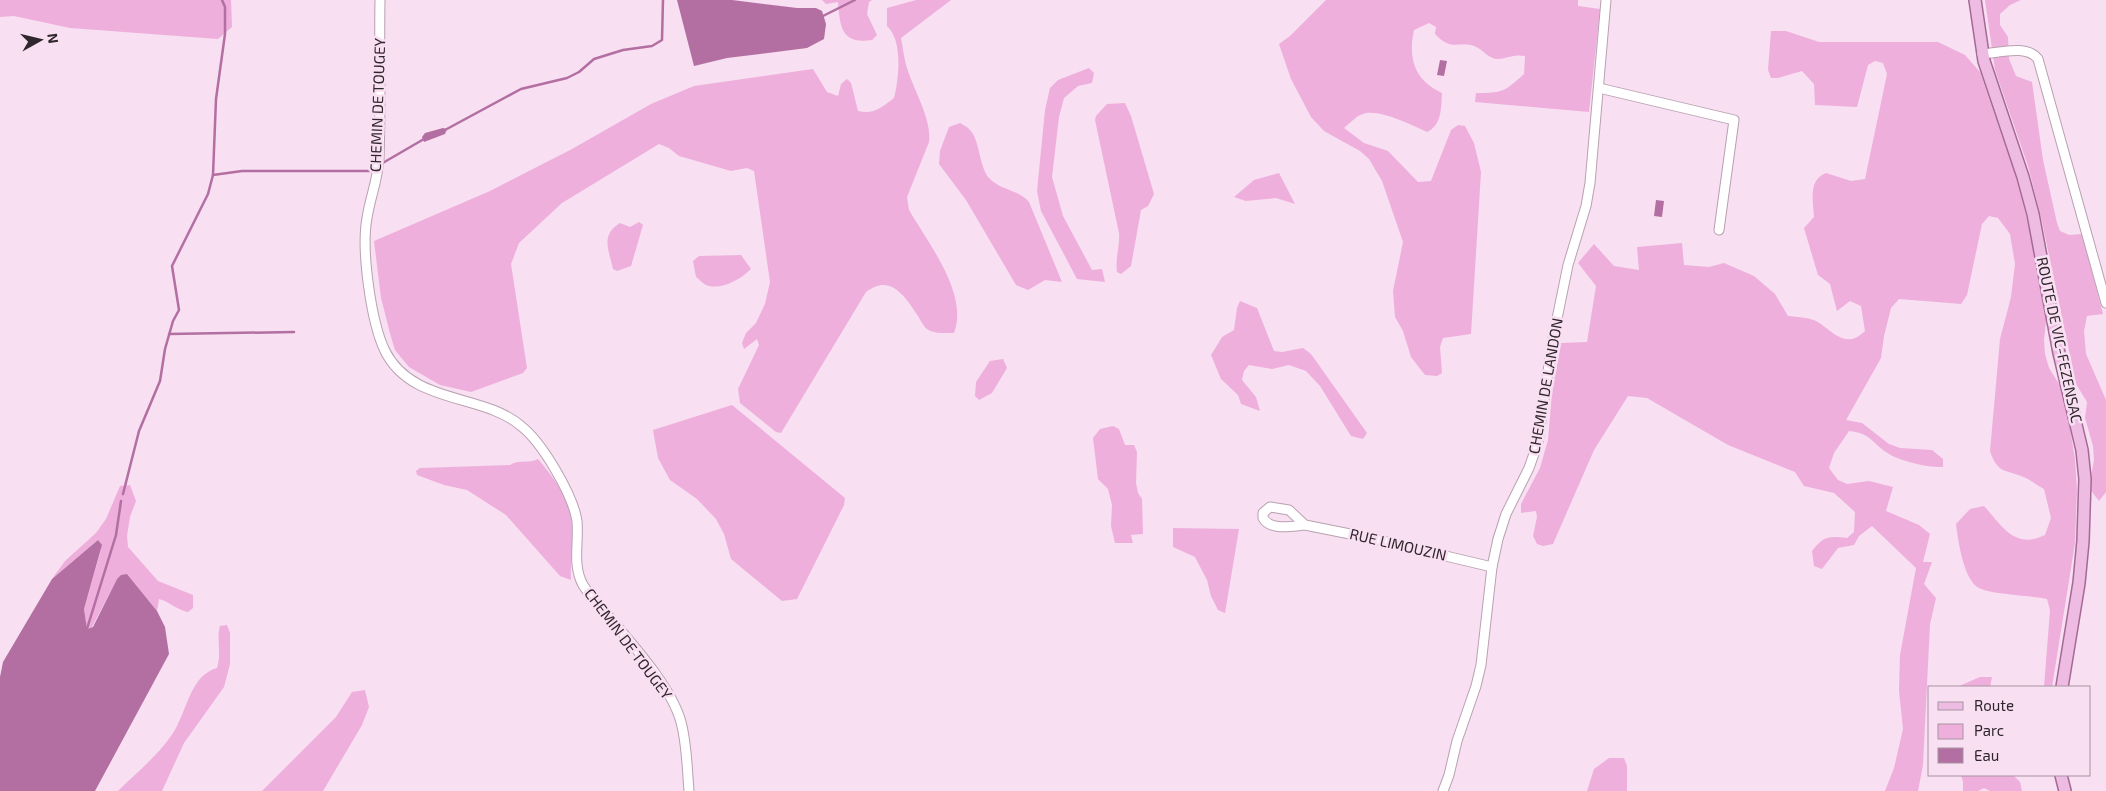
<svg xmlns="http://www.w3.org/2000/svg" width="2106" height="791" font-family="'Exo 2',sans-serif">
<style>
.green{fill:#eeafdd}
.water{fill:#b36ea2}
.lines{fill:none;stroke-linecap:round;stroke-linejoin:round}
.stream{stroke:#b36ea2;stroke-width:2.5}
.minor-casing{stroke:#b8a1b1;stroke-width:11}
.major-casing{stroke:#a46a96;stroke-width:14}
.minor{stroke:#fff;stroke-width:9}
.major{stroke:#eebbe2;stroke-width:11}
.labels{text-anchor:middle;stroke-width:5;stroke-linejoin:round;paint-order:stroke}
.street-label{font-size:15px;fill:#30262d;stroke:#f8dff1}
</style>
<rect width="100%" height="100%" fill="#f8dff1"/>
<g class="green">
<polygon points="0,0 231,0 232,27 218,39 70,28 14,16 0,17"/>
<path d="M822,0h50l-3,2 -2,12 10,21 -5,5c-31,5 -32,-14 -34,-38l-12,2z"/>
<path d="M916,0h35l-50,38c2,10 3,21 6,30 7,23 25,51 22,74l-22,55 2,13c19,33 60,84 45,123 -9,0 -20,1 -27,-4 -4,-3 -7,-10 -9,-13 -13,-20 -28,-43 -52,-24l-85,141 -5,-1 -36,-29 -2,-14 21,-44 -2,-6 -13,10 -2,-6 4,-10 10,-10 9,-19 5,-22 -16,-111 -7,-3 -16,3 -52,-15 -10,-8 -10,-4 -97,59 -43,40 -8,21 16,104 -4,5 -52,19 -31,-7 -31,-18 -14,-17 -4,-13 -10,-39 -7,-57 116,-50 82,-42 79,-45 43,-18 119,-17 14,23 11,4 3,-12 6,-5 4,4 7,28c16,4 24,-4 36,-13 5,-19 9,-58 -7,-72v-18z"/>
<path d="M1326,0h252v6l22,3 -11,103 -114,-10 1,-9c27,0 28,-1 48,-19l1,-18c-11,-2 -17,2 -27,3 -9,0 -14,-8 -20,-11 -17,-10 -25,6 -43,-14l1,-7 -7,-4 -15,7c-6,28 0,50 28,63 -1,15 0,32 -15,39 -15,-7 -49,-24 -64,-18 -7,2 -13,9 -19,14l20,15 24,8 30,31 13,-1 20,-51 7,-5 7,1 9,17 7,29 -10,162 -28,4 -3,9 2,26 -5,3 -12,-1 -14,-18 -8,-26 -8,-14 -2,-26 10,-49 -21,-61 -13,-22 -9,-8 -36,-20 -13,-14 -20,-38 -12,-35 11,-8z"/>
<polygon points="1985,0 2021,0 2010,5 2000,14 2000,25 2008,37 2009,59 2016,76 2032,82 2043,160 2057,223 2060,231 2069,235 2082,234 2103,314 2087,316 2084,331 2086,354 2106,400 2106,492 2099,501 2089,488 2094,460 2093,446 2085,418 2087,402 2076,384 2041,217 2028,166 1995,70"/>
<path d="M1771,31h15l33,11h119l27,13 15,17 37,108 9,35 21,98 -3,27 1,14 4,14 15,24 11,67 2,31 -2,53 -23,144h-8l6,-77 -3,-11c-16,-4 -61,-4 -71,-13 -13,-11 -18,-46 -20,-62l14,-15 14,-3c18,20 31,44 61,29l6,-17 -7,-29c-6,-3 -12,-8 -18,-11 -20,-9 -28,-3 -36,-27l10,-112 11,-42 4,-33 -5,-30 -12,-16 -9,-2 -7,8 -15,71 -6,9 -62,-5 -8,9 -7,28 -3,22 -35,62 16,3 27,21 11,4 32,2 11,9v8c-13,1 -43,-6 -54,-13 -17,-10 -17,-21 -40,-23l-15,22 -5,15 9,12 9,4 22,-3 24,6 -7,24 33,14 11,9 -7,28h9l-8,22 12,14 -6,26 -7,141 -5,26h-33l9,-23 9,-39 -4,-38 1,-36 16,-87 -44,-42 -13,10 -5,9 -16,3 -16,21 -8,-3 -2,-15c12,-15 16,-15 35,-13l7,-6 1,-20 -21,-19 -30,-7 -9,-14 -67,-27 -81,-47 -19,-2 -34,54 -41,94 -10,2 -6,-2 -4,-8 4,-19 -1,-6 -15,2v-9l19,-36 8,-28 4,-47 9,-50 26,-1 9,-56 -18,-23 16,-19 20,22 25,4 -2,-23 45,-4 2,22 25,2 15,-4 30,13 21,18 13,22c8,1 20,1 28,5 16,9 29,30 49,10l-4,-25 -11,-5 -13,10 -7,-27 -12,-9 -14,-47 10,-11c-1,-17 -6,-37 12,-44l25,8 14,-2 22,-105 -4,-11 -8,-2 -7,4 -11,42 -42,-2 -1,-21 -12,-13 -24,7h-7l-3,-8z"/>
<polygon points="1089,68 1094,73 1092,83 1078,86 1064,98 1059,117 1052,177 1063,216 1092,270 1102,269 1105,282 1077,279 1041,211 1037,191 1045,110 1050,88 1058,80"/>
<path d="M1125,103l6,13 23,78 -6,12 -7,4 -10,56 -10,8 -4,-2c-2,-14 3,-25 2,-39l-24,-113 1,-4 11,-12z"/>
<path d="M960,123c3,2 8,4 10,7 10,10 9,37 19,48 11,12 30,12 40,24l33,80 -17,-2 -17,10 -12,-5 -50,-85 -27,-36 1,-13 9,-24z"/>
<polygon points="1279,173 1295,204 1276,198 1246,201 1234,197 1254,180"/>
<path d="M639,222l4,3 -12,41 -14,5 -4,-2c-4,-19 -13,-34 7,-46l10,4z"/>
<path d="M741,255l10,14c-10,10 -30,22 -45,16 -4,-2 -7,-6 -10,-8l-3,-16 6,-5z"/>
<polygon points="1240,301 1257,308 1274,351 1282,352 1303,348 1311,354 1367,433 1363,439 1351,436 1320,386 1306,371 1289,365 1272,369 1249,365 1244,371 1242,380 1256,397 1260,411 1241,404 1238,395 1221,379 1211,355 1222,337 1234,330 1237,308"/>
<polygon points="1003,359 1007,368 992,393 979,400 975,396 976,382 990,361"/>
<polygon points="732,405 845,498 844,505 797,599 782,601 731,559 724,534 716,519 697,499 670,480 658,458 653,430"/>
<polygon points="1113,426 1119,429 1125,445 1134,445 1137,452 1136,483 1138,493 1142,499 1143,534 1131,535 1133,543 1115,543 1111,526 1112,505 1108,489 1098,479 1093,438 1100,429"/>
<path d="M538,459c17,20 34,43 34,70 1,17 -2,33 -1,51l-11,-4 -54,-61 -39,-25 -23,-5 -27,-10 -1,-4 4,-3 90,-3c8,-6 19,-1 28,-6z"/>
<path d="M130,485l6,16 -6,16 -3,19 1,11 30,34 35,14v13l-5,4c-11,-2 -18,-10 -29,-13l-2,12 -30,-37 -10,5 -25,48 -5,2 -3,-20 17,-59 -3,-10 -46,39 13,-18 31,-28 10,-14 14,-33z"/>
<polygon points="1173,528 1239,529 1225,613 1218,610 1211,596 1207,580 1195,557 1173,547"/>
<path d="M227,625l3,8v31l-6,23 -40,56 -22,48h-44c20,-20 46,-40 59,-65 11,-21 15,-51 40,-58 5,-15 -1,-28 3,-42z"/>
<polygon points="1980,677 1992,677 1990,687 1957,687"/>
<polygon points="365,690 369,707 362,725 323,791 262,791 336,717 352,692"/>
<polygon points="1609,758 1624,758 1627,766 1627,791 1587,791 1594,769"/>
<polygon points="1961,775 2013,775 2020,782 2022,791 1990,791 1984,788 1978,791 1963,791 1963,782"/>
</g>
<g class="water">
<polygon points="677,0 732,0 797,8 816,8 822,11 826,24 824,39 807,48 727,58 694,66"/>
<polygon points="1440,60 1447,61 1444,76 1437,75"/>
<polygon points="443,128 447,129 445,134 424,142 422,137 425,133"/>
<polygon points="1656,200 1664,201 1662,217 1654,216"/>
<polygon points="98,540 102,545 84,609 87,629 93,627 117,579 121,575 127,574 157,611 165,627 169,654 95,791 0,791 0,677 3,662 52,579"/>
</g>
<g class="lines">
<g class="stream">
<polyline points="821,17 855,0"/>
<polyline points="445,130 521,89 567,78 579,72 594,59 623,50 652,46 662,40 663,0"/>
<polyline points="381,164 424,139"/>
<polyline points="213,175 242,171 373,171"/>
<polyline points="169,334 294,332"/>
<polyline points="123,494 139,431 160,381 165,349 173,321 179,310 172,266 208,194 213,175 216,99 225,34 225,7 222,0"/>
<polyline points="86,632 116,535 121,501"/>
</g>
<g class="minor-casing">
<g id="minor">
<path d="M380,0c-1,53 1,106 -1,159 -1,20 -9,39 -12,59 -6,32 4,104 18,133 27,54 98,42 136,75 21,16 52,69 56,95 2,22 -5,44 6,64 5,8 12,15 18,22 26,32 69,76 80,115 6,22 6,46 8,69"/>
<path d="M1982,54c17,-1 45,-10 56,5l68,244"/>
<polyline points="1599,88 1734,120 1719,230"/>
<path d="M1305,525c-13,1 -35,6 -42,-7v-5l7,-6 19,3 16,15 65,13 122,29"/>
<polyline points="1443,791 1449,775 1457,741 1476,686 1481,665 1492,567 1498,539 1506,514 1529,468 1538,442 1552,343 1568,265 1586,206 1590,183 1606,0"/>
</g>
</g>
<g class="major-casing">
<g id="major">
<polyline points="1975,0 1984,61 2023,177 2033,214 2059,353 2082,450 2085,479 2083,541 2079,583 2062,687"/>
<polyline points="2061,775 2065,791"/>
</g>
</g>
<use href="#minor" class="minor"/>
<use href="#major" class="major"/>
</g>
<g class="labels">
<g class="street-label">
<text transform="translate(378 105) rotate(-88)" y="5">CHEMIN DE TOUGEY</text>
<text transform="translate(2059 340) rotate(78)" y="5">ROUTE DE VIC-FEZENSAC</text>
<text transform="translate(1546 386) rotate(-80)" y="5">CHEMIN DE LANDON</text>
<text transform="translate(1398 545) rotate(13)" y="5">RUE LIMOUZIN</text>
<text transform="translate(628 644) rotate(53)" y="5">CHEMIN DE TOUGEY</text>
</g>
</g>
<rect x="1928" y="686" width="162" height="90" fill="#f8dff1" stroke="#a895a3"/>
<rect x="1938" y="702" width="25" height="8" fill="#eebbe2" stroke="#a895a3"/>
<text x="1974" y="711" font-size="15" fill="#30262d">Route</text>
<rect x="1938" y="724" width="25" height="15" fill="#eeafdd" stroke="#a895a3"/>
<text x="1974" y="736" font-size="15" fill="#30262d">Parc</text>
<rect x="1938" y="748" width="25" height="15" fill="#b36ea2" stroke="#a895a3"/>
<text x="1974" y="761" font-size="15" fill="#30262d">Eau</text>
<g transform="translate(40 40) rotate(82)" stroke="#f8dff1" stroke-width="4" paint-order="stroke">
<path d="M0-4L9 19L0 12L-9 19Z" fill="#30262d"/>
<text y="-8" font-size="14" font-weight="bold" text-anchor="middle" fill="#30262d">N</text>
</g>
</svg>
